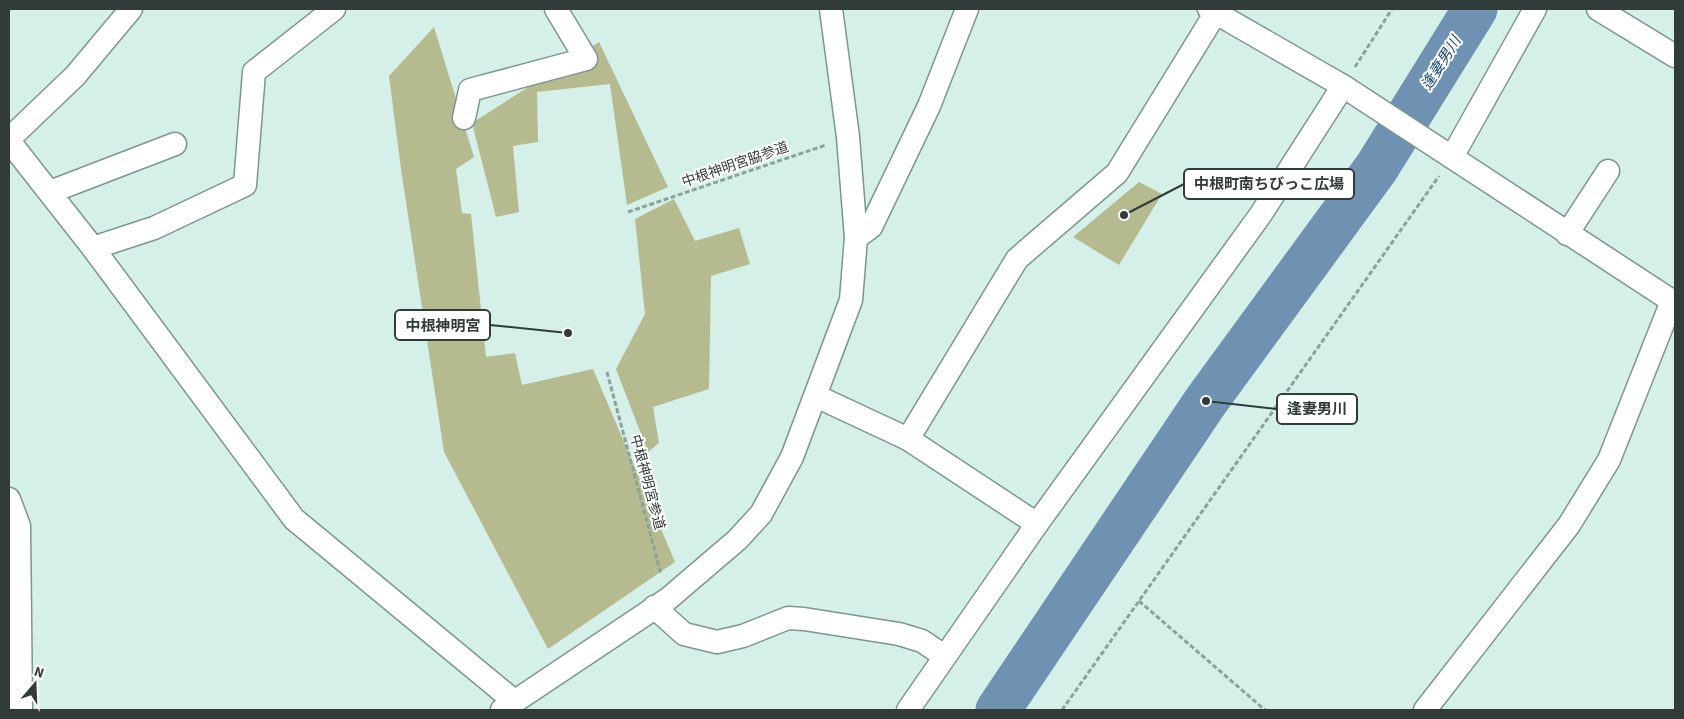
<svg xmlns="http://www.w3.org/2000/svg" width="1684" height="719" font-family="'Source Sans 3','Noto Sans JP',sans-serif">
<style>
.green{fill:#b6ba8f}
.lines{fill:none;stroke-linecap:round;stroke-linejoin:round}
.river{stroke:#7092b2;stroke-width:45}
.minor-casing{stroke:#7d9690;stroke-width:25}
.path{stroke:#8ca19c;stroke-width:3;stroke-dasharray:5 2.5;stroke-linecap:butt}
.minor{stroke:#fff;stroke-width:22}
.labels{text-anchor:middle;stroke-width:4;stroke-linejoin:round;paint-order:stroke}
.street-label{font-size:14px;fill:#313c3a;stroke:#fff}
.water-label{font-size:15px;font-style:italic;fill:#134874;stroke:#fff}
.leader{fill:none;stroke:#313c3a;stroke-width:2}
.callout-dot{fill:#313c3a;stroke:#fff;stroke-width:2}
.callout{fill:#fff;stroke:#313c3a;stroke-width:2}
.callout-label{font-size:15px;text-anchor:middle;font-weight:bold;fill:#313c3a}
</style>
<rect width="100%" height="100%" fill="#d4f0e9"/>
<g class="green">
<polygon points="434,27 474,157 456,169 462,213 471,214 486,357 515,353 522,385 593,369 675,562 548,649 444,452 401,169 389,76"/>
<polygon points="599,42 668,187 627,205 610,84 537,92 538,142 513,146 519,212 496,217 472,123"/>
<polygon points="1139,182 1162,194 1119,265 1073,237"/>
<polygon points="674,199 695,241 739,228 750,264 711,276 709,389 653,407 659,443 648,452 616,369 645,314 635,219"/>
</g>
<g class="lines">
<polyline class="river" points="998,710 1206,401 1377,167 1475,9"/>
<g class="minor-casing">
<g id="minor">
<polyline points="1209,9 1343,86 1675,303"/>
<polyline points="1598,9 1675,56"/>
<polyline points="464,118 470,90 586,59 556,9"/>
<polyline points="9,139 75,76 131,9"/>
<polyline points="9,141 93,248 294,519 514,701"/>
<polyline points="1452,157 1535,9"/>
<polyline points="50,192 175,144"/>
<polyline points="1567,234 1608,171"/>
<polyline points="856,238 871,227 929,106 967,9"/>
<polyline points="93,248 154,228 245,185 254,72 334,9"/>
<polyline points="816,396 908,439 1037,524"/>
<polyline points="908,439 1017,259 1117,173 1218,9"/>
<polyline points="9,499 19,526 21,710"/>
<polyline points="654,607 684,634 717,642 743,636 788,618 804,619 899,634 922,641 944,656"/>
<polyline points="502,710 668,599 737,540 761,514 792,457 851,300 856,238 848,137 831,9"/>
<polyline points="908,710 1037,524 1261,214 1343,86"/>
<polyline points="1425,710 1569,525 1609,460 1672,301"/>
</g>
</g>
<g class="path">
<polyline points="1355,67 1392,9"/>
<polyline points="628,212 826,145"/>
<polyline points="607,372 661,574"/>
<polyline points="1139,601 1265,710"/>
<polyline points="1062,710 1439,176"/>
</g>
<use href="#minor" class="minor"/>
</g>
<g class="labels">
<g class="street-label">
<text transform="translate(735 164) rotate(-19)" y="5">中根神明宮脇参道</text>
<text transform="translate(648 482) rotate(75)" y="5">中根神明宮参道</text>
</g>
<g class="water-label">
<text transform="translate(1441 63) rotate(-58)" y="5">逢妻男川</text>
</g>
</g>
<path class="leader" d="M1124 215L1184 184M568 333L490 325M1206 401L1277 409"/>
<g class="callout-dot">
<circle cx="1124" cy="215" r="5"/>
<circle cx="568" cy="333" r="5"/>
<circle cx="1206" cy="401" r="5"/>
</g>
<g class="callout">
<rect x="1184" y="169" width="170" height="30" rx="5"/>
<rect x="395" y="310" width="95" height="30" rx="5"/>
<rect x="1277" y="394" width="80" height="30" rx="5"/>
</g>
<g class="callout-label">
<text x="1269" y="189">中根町南ちびっこ広場</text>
<text x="443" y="331">中根神明宮</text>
<text x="1317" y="414">逢妻男川</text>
</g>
<rect width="1684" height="719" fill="none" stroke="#313c3a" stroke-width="20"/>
<g transform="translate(35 684) rotate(19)" stroke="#ffffff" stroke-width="4" paint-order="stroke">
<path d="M0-4L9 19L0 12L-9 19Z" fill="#313c3a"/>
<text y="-8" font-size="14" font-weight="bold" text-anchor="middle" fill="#313c3a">N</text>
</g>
</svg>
